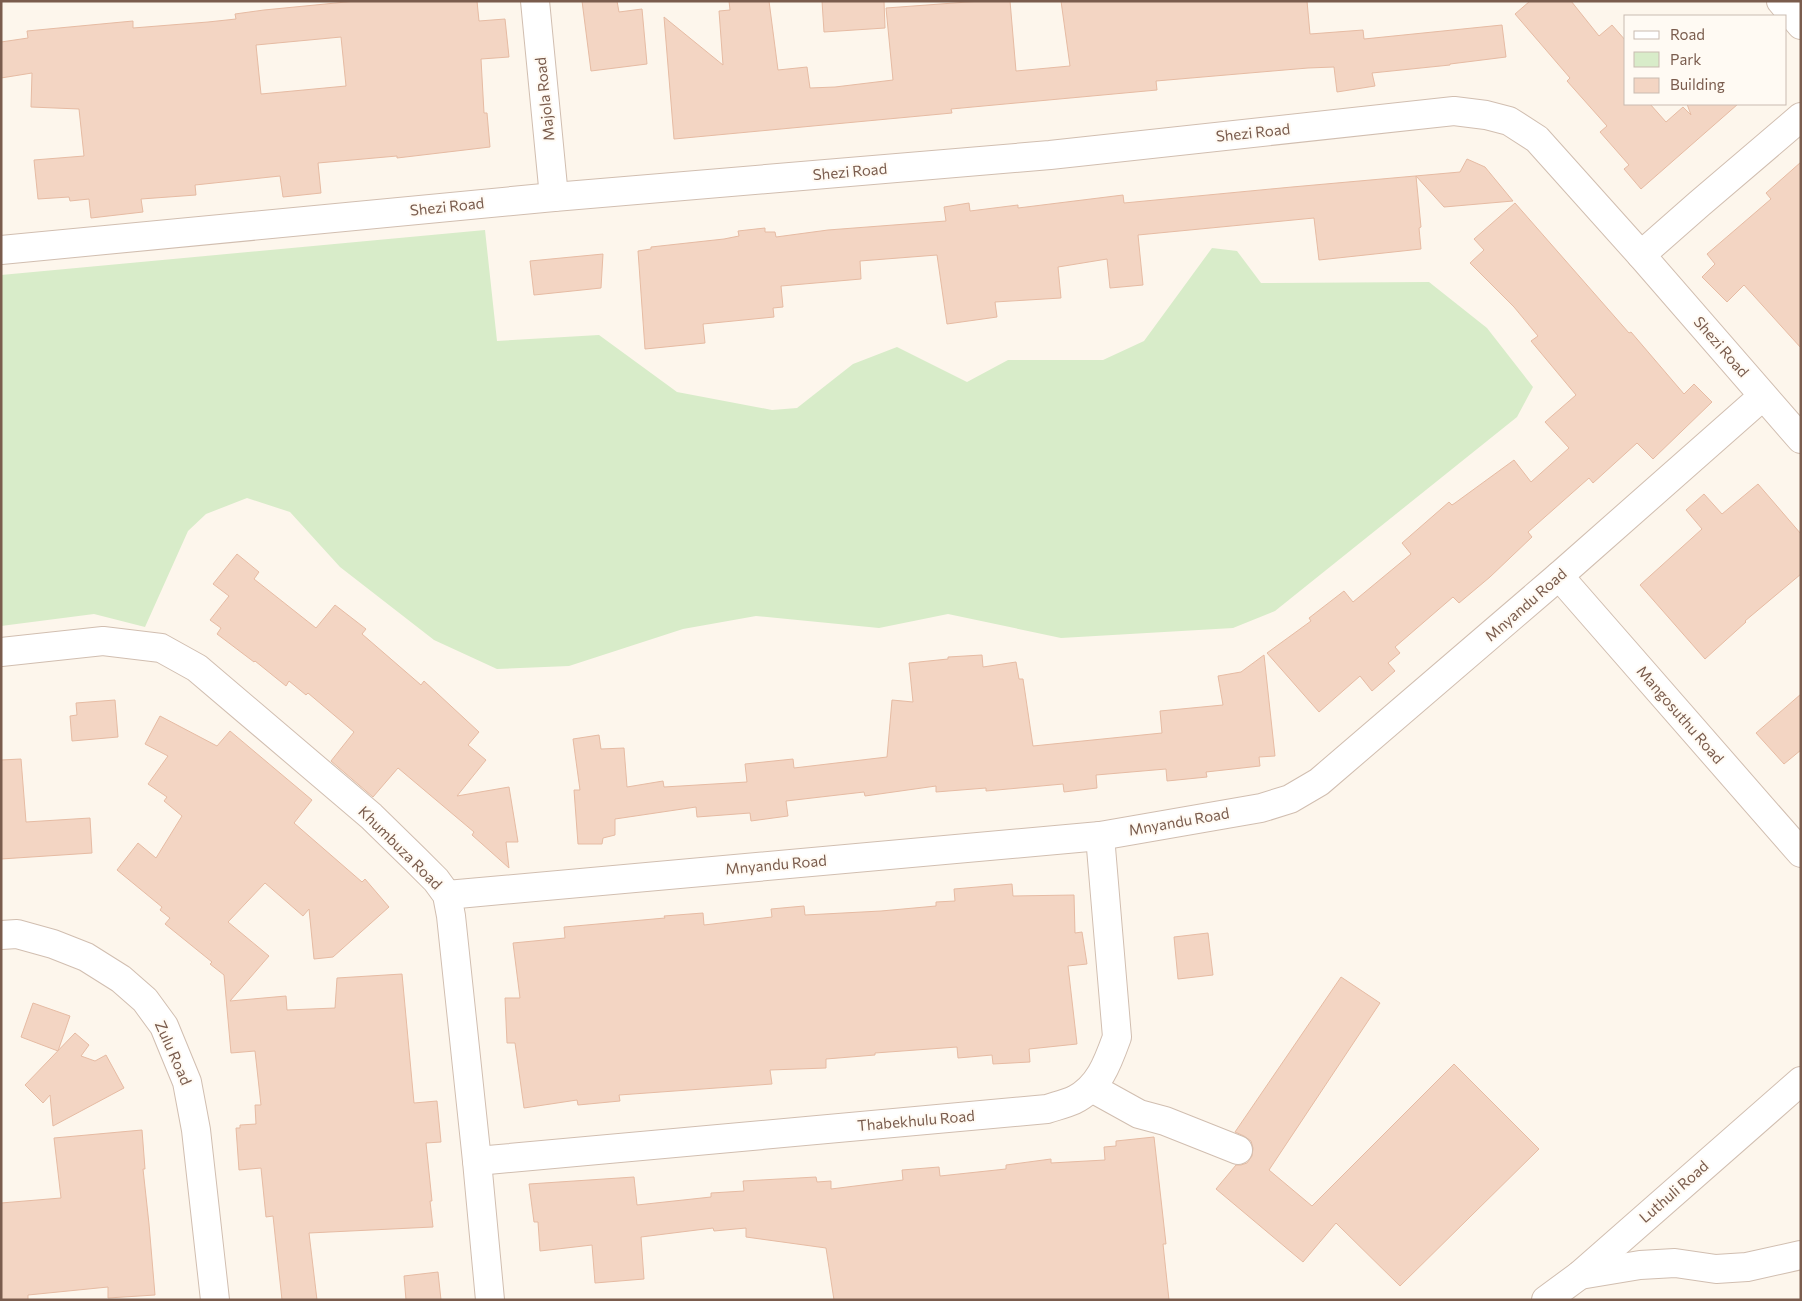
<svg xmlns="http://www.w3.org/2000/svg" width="1802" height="1301" font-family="Commissioner,sans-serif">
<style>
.green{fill:#d8ecc9}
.building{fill:#f3d5c3;stroke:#e6bba3;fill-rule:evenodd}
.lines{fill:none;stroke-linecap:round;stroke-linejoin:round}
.minor-casing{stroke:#d1beb0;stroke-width:30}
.minor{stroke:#fff;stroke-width:28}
.labels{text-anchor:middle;stroke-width:4;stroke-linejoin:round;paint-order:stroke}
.street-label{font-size:15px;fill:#7a5c4d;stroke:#fffaf3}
</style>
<rect width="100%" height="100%" fill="#fdf6ec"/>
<polygon class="green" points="485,230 497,341 599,335 677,392 772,410 797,408 853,364 897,347 967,382 1008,360 1103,360 1144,341 1212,248 1237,251 1261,283 1429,282 1487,328 1533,387 1517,417 1275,611 1233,628 1061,638 948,614 879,628 756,616 683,629 569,666 497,669 434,640 340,567 290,512 247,498 206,514 188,531 145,627 94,614 1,626 1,275"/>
<g class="building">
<path d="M356,1h121l2,20 26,-2 4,38 -28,2 3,54h3l3,34 -93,11v-2l-79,7 3,30 -38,4 -3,-21 -85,9 1,10 -55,4 2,13 -52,6 -2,-19 -19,2 -1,-4 -31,2 -4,-39 50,-4 -5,-47 -48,-2 1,-34 -31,5v-36l27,-4 -1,-7 106,-10v7l75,-6 28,-3 -1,-5 29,-4zM341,37l5,49 -85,8 -5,-49z"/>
<polygon points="582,1 617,1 619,12 642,9 647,64 591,71"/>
<polygon points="729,1 769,1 778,70 807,67 810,88 835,87 893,80 886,8 981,1 1010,1 1016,71 1070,66 1061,1 1307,1 1310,34 1363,30 1364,39 1502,25 1506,57 1450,64 1450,65 1372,73 1375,86 1337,92 1334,67 1308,68 1156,81 1157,90 951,109 952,113 674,139 664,17 723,65 719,11 730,10"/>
<polygon points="822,1 884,1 885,28 824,32"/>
<polygon points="1530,1 1571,1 1599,36 1612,25 1626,41 1626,104 1650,104 1666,122 1683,107 1691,115 1687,104 1738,104 1641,189 1624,169 1629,165 1600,132 1607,126 1567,81 1570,78 1515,14"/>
<polygon points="1467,159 1485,167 1513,201 1444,207 1416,176 1421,227 1419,228 1421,249 1319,260 1314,218 1138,235 1143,285 1110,288 1107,259 1058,267 1061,298 995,302 997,317 947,324 937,255 860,261 861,279 781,286 783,307 773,308 774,317 703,324 705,343 645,349 638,251 651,249 651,247 724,239 739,236 738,231 765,228 765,232 775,232 776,237 828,230 946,221 944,207 969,203 970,211 1018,205 1018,208 1123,195 1124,203 1292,187 1460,172"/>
<polygon points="1801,162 1801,348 1744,285 1727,302 1702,277 1715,264 1707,254 1771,199 1766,193"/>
<polygon points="1515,203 1629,333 1631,332 1684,394 1694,384 1712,402 1653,459 1637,443 1593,483 1589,478 1528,532 1532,537 1490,577 1459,603 1453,597 1395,647 1400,653 1388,663 1395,671 1372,691 1360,676 1319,712 1267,653 1311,621 1309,618 1344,591 1353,602 1411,554 1402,543 1449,502 1452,505 1455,503 1514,460 1531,482 1569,448 1545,422 1576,395 1531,341 1538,336 1514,307 1470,263 1484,250 1474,239"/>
<polygon points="603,254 601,288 534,295 530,261"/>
<polygon points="1758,484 1801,534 1801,574 1745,621 1746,622 1705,659 1640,585 1702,529 1686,510 1704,494 1722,514"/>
<polygon points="237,554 259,572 254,579 316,628 335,605 366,629 362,634 421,685 424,681 479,732 468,745 486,760 457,796 509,787 518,842 506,842 509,868 472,835 474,832 398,768 373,797 331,761 354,732 308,693 306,695 289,681 286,686 255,661 254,662 217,634 221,628 210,620 229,596 213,584"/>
<polygon points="982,655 983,667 1016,662 1019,679 1023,679 1033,746 1162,733 1160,711 1223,705 1218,676 1241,672 1264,655 1275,756 1259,757 1260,766 1206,772 1207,777 1167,781 1166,769 1096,775 1097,788 1064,792 1063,784 986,791 986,788 936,792 936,786 865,796 864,792 786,801 788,816 751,821 750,813 697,817 696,807 615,819 615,835 603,838 602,844 578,844 574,790 580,790 573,739 599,735 601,749 624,748 627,787 663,781 664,787 747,782 745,764 793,759 794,768 887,757 892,700 913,702 909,663 948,659 948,657"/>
<polygon points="1801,694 1801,750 1784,764 1756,733"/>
<polygon points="115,700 118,737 72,741 70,716 77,715 76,703"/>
<polygon points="160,716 217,746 230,731 312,800 294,823 362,882 365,879 389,907 333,957 314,959 309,909 303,916 265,883 228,922 269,956 230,1001 286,996 287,1010 335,1008 337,978 402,974 414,1103 437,1101 441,1142 426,1143 432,1201 430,1201 433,1227 309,1233 317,1300 282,1300 273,1216 266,1217 261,1168 239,1170 236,1128 240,1128 240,1125 256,1124 255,1105 261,1105 255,1051 231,1053 224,975 210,964 212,962 165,924 170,918 160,910 162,907 117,870 138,843 156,858 182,816 164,801 167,797 148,784 168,756 145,744"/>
<polygon points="21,759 26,822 90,818 92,853 1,859 1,760"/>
<polygon points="1012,884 1013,896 1074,895 1075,933 1082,932 1087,964 1068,966 1077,1044 1029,1049 1030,1062 993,1064 992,1055 958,1058 957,1047 875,1053 875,1055 826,1059 826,1068 770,1070 772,1084 619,1095 620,1101 578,1105 577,1100 524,1108 515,1043 507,1043 505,998 520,998 513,943 565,938 564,927 665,918 664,916 703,913 704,925 772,917 771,909 804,906 805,915 881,911 936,906 936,902 955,901 954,889"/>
<polygon points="1208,933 1213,975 1178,979 1174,937"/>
<polygon points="1341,977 1380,1003 1269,1170 1312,1206 1454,1064 1539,1149 1400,1286 1336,1223 1303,1262 1216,1189 1236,1165 1241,1165 1247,1163 1252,1156 1253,1148 1251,1141 1244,1136 1235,1132"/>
<polygon points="33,1003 70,1016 58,1051 21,1037"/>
<polygon points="75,1033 89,1045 81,1056 95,1061 106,1055 124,1088 53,1126 50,1095 43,1103 25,1085"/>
<polygon points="142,1130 145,1169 143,1169 149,1224 155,1295 108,1298 108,1287 28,1295 28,1300 1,1300 1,1203 61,1198 54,1138"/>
<polygon points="1154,1137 1166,1244 1163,1244 1169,1300 834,1300 826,1248 746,1237 746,1228 714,1231 713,1228 641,1237 644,1279 595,1283 592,1245 540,1251 538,1222 534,1222 529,1184 634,1177 637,1205 711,1197 711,1193 744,1191 743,1181 816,1177 817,1182 831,1181 831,1189 903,1180 902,1170 939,1167 940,1176 1006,1169 1006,1165 1051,1159 1051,1163 1105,1160 1104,1147 1116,1146 1116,1141"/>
<polygon points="438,1272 441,1300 406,1300 404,1276"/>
</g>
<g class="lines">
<g class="minor-casing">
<g id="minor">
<polyline points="535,1 554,197"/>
<polyline points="1781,1 1801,25"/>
<polyline points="1,250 554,197 1050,155 1454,111 1486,115 1509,121 1537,139 1641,255 1801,439"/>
<polyline points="1641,255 1699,204 1801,117"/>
<polyline points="1559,576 1801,853"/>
<polyline points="1,652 103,641 161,648 197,668 371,816 416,860 436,880 447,895 451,916 477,1161 490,1300"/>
<polyline points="447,895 1100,836 1261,808 1290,799 1319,782 1559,576 1763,396"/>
<polyline points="1,935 17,934 53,944 86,957 121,979 145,1000 164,1026 187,1082 196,1130 215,1300"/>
<polyline points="1092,1088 1139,1114 1165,1121 1238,1150"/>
<path d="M477,1161l570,-52c9,-3 18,-5 27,-9 25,-12 34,-38 43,-63l-17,-201"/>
<polyline points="1580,1275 1640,1265 1675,1263 1716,1269 1747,1267 1801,1255"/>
<polyline points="1546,1300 1580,1275 1801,1081"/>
</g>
</g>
<use href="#minor" class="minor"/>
</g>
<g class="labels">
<g class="street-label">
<text transform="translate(545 99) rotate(-96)" y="5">Majola Road</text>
<text transform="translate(1253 133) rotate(-6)" y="5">Shezi Road</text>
<text transform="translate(850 172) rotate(-5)" y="5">Shezi Road</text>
<text transform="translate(447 207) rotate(-6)" y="5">Shezi Road</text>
<text transform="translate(1721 347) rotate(49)" y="5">Shezi Road</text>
<text transform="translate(1526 605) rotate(-41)" y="5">Mnyandu Road</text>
<text transform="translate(1680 715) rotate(49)" y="5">Mangosuthu Road</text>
<text transform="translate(1179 822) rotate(-10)" y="5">Mnyandu Road</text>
<text transform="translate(400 848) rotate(45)" y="5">Khumbuza Road</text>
<text transform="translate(776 865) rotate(-5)" y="5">Mnyandu Road</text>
<text transform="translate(173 1053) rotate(66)" y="5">Zulu Road</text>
<text transform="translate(916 1121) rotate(-5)" y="5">Thabekhulu Road</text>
<text transform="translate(1674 1192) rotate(-41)" y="5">Luthuli Road</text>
</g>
</g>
<rect width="1802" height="1301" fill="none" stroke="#7a5c4d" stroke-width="5"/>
<rect x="1624" y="15" width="162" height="90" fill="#fffaf3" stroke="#cabbb1"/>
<rect x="1634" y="31" width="25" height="8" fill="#ffffff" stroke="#cabbb1"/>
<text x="1670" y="40" font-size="15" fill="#7a5c4d">Road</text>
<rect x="1634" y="52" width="25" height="15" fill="#d8ecc9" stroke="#cabbb1"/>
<text x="1670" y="65" font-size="15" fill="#7a5c4d">Park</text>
<rect x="1634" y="78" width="25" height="15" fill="#f3d5c3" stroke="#cabbb1"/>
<text x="1670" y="90" font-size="15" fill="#7a5c4d">Building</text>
</svg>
